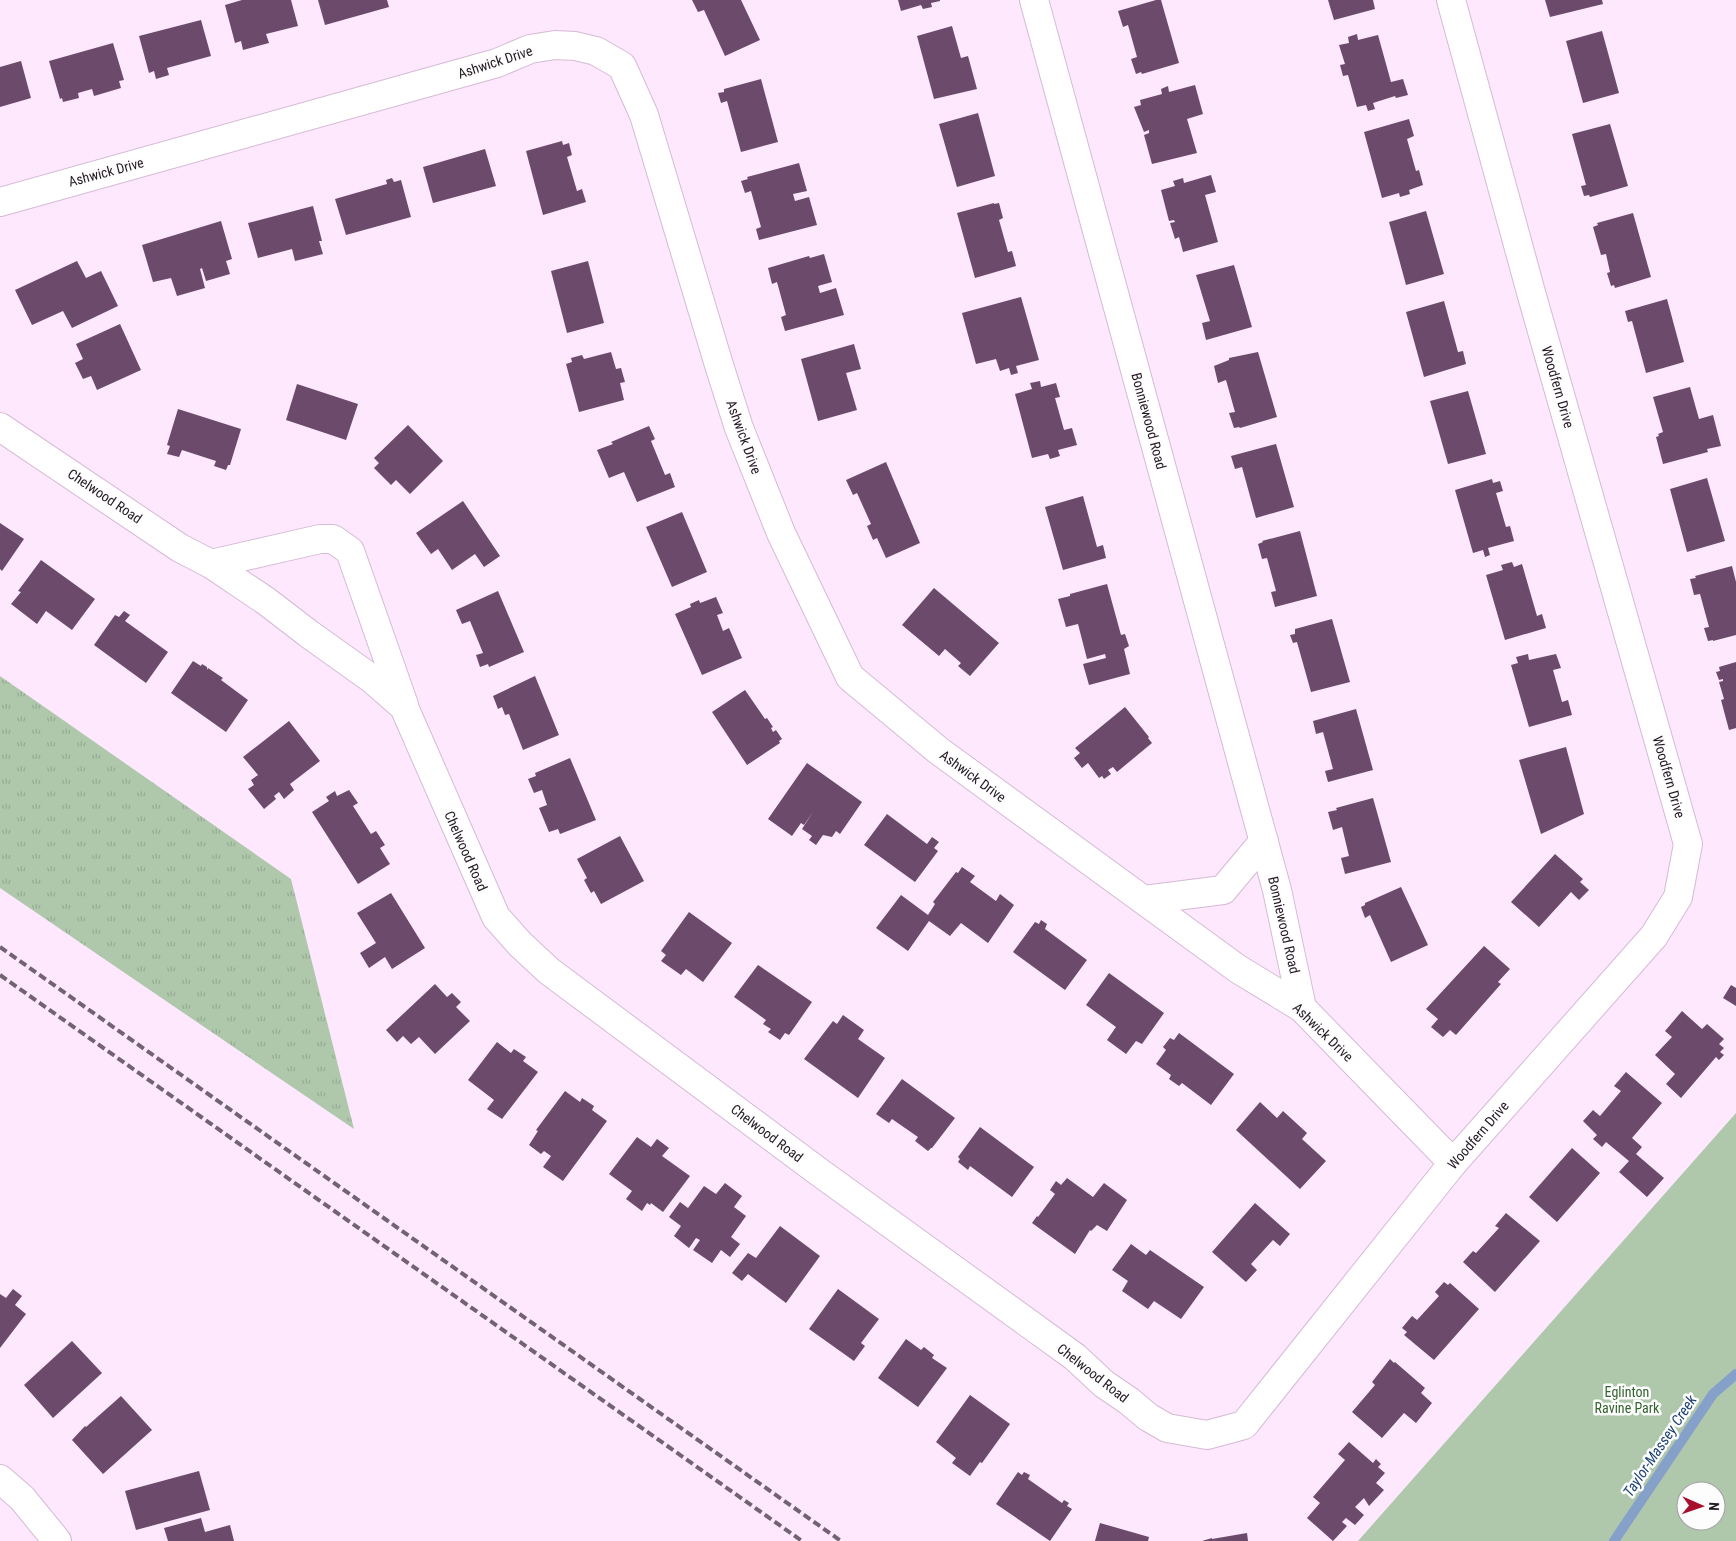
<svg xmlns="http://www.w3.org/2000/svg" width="1736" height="1541" font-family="'Roboto Condensed',sans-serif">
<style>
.grass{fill:url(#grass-tufts)}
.park{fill:#afc8ac;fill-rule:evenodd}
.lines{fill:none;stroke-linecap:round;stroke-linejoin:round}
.stream{stroke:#85a1c9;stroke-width:10}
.building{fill:#6b4a6b}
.street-casing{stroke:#d5bad4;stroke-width:30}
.street{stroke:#fff;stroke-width:28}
.rail{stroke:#726372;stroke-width:4;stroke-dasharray:8 4;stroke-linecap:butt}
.labels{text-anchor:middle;stroke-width:5;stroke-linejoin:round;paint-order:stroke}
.street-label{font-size:14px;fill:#241a24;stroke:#fdfdfd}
.park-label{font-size:14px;fill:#33632e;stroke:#fdfdfd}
.water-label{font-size:15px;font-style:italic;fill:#1b4073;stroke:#fdfdfd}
</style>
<defs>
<pattern id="grass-tufts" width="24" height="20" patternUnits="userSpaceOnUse" patternTransform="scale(1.25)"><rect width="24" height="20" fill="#afc8ac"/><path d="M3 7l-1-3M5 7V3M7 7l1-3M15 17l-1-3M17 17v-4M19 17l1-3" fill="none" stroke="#96ab94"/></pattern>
</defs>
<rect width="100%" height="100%" fill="#fee8fe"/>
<polygon class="grass" points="0,676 291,879 354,1129 0,888"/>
<path class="park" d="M1736,1113v428h-378zM1686,1491h30v30h-30z"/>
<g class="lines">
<polyline class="stream" points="1614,1541 1713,1394 1736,1374"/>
</g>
<g class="building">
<polygon points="242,0 291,0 298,26 266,34 269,43 243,50 241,41 235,43 225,5"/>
<polygon points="318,0 387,0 389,7 325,25"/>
<polygon points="692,0 741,0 760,40 725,56 704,10 698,12"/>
<polygon points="898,0 940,0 940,1 931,3 932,7 923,9 921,5 901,11"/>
<polygon points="1156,0 1161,0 1179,63 1142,74 1141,72 1136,74 1131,59 1137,57 1128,25 1123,27 1118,11"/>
<polygon points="1328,0 1373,0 1375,9 1334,20"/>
<polygon points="1545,0 1602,0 1603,4 1550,17"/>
<polygon points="201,20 211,56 167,68 169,75 156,79 154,71 149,73 139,36"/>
<polygon points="952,26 961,58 968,56 977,89 934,99 917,36"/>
<polygon points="1602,31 1619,93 1583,103 1566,41"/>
<polygon points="1357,34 1358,40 1378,35 1391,82 1403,79 1408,95 1396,98 1395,96 1373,103 1375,109 1368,111 1366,105 1357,107 1348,75 1343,76 1340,65 1345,64 1339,45 1349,43 1348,37"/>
<polygon points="113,43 124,80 119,81 121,88 94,96 92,89 78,93 79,98 63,102 62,98 60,99 49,61"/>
<polygon points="21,61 31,98 0,107 0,67"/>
<polygon points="761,79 778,142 741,152 727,101 721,103 718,93 724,92 724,89"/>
<polygon points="1195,85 1203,114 1187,119 1197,153 1152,164 1144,135 1149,133 1149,130 1144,132 1134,107 1141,105 1140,100 1162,94 1161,89 1168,86 1169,92"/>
<polygon points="978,113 995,176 957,187 939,124"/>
<polygon points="1409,119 1414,136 1407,139 1416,171 1419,170 1423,185 1409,190 1410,194 1400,197 1399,193 1382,198 1364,132"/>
<polygon points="1610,124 1628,186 1590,197 1589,195 1584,196 1581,186 1586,185 1572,134"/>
<polygon points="562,141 563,145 569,143 572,155 567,157 577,191 582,189 586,202 543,215 526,151"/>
<polygon points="485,149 496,186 433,203 423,167"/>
<polygon points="799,163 807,191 793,194 795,201 809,197 817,225 759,240 756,229 761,227 751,191 745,193 741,181 748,179 747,177"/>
<polygon points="1211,175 1216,192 1205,195 1218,242 1183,252 1179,237 1175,239 1170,223 1175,222 1174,220 1169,221 1161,190 1175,186 1173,181 1183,178 1184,183"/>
<polygon points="392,178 394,182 401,180 411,217 346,235 335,199 387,184 386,180"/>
<polygon points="994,203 994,204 999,203 1003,218 999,220 1008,252 1012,251 1016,266 975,278 957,213"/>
<polygon points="313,206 322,241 319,241 323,254 295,261 292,249 258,258 248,223"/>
<polygon points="1426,211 1444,274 1406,285 1389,222"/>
<polygon points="1633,213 1651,277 1615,288 1614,285 1611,286 1607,273 1610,272 1606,254 1601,255 1593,227 1598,225 1597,223"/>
<polygon points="221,221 232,259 226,261 230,274 206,281 202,268 200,269 205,288 177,296 171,278 153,282 142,245"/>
<polygon points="824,254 832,282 818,286 820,293 836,288 844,315 785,331 781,317 786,315 777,282 772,284 768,268 809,256 810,258"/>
<polygon points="77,261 86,278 101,271 118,306 72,328 63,311 32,325 15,290"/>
<polygon points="588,261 604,323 567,333 551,271"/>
<polygon points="1234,265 1252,327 1206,340 1202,323 1210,321 1196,275"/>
<polygon points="1021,297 1039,360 1016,366 1018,373 1011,375 1009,368 1000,371 996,359 976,364 962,313"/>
<polygon points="1667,299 1684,362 1646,373 1632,321 1628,322 1625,311"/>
<polygon points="1444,301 1458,352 1463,351 1466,364 1424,377 1406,312"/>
<polygon points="120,324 141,370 97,390 91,376 83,379 75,363 83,359 76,344"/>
<polygon points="854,344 861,369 846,373 857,410 818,421 801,359"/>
<polygon points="611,352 616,369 621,368 625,382 620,383 624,400 579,412 566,364 572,362 571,358 582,355 584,359"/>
<polygon points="1258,352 1277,417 1240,428 1239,427 1234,428 1229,413 1235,412 1226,380 1218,383 1214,366 1229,360 1229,358"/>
<polygon points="1040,381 1041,387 1056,383 1060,397 1055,398 1064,430 1072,428 1077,445 1058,450 1060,456 1050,459 1048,454 1032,458 1015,394 1032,389 1030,383"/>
<polygon points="297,384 358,404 346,440 286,420"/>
<polygon points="1690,387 1699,419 1713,415 1721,446 1707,449 1708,452 1663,464 1656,437 1659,436 1658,434 1663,432 1653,397"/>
<polygon points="1468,391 1486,454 1448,464 1430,401"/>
<polygon points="178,409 241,429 230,465 228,465 226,470 214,466 216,461 182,450 179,457 167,454 170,446 167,445"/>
<polygon points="408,425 443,461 410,494 396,480 391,485 374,468 379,463 374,458"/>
<polygon points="649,426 655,439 651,441 665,475 670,473 675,487 637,502 624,472 609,478 597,450 613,444 611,442"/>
<polygon points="1276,444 1294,507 1256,518 1242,467 1235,469 1231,456"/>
<polygon points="886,462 920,543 886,558 877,538 873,540 867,526 871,524 857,493 853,495 846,480"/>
<polygon points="1707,478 1725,541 1687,552 1670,489"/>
<polygon points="1492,479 1493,483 1500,481 1503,491 1496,493 1506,527 1510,526 1514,541 1488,548 1490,555 1485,557 1483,550 1473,553 1455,490"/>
<polygon points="1083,496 1097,547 1103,545 1106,558 1063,570 1045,507"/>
<polygon points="463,501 500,556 484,567 475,554 452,570 438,549 431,554 416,533"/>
<polygon points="682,512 707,572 672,587 646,527"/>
<polygon points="0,523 24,539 2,571 0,569"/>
<polygon points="1300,531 1317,596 1275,607 1271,592 1276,591 1267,558 1262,559 1258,544 1263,542 1262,541"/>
<polygon points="41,560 95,599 72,630 46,611 37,624 11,604 21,592 18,591"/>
<polygon points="1512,562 1514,567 1522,564 1537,616 1542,614 1546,628 1505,640 1486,575 1503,570 1501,565"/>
<polygon points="1732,566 1736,582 1736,635 1713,641 1713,640 1708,641 1704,628 1709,627 1700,594 1694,595 1690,579 1696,578 1695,576"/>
<polygon points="1107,584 1121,635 1125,634 1129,646 1124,649 1130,674 1089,685 1083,664 1106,658 1105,654 1087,659 1078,624 1066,627 1058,599 1070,596 1070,594"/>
<polygon points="934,588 999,643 970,676 958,666 961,663 945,649 939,656 902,625"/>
<polygon points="498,591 524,652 489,667 488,664 480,667 476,655 483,653 470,621 462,624 456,610"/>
<polygon points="716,597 723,613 717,615 723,631 729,628 742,658 702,675 675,614 691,607 690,604 699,600 700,603"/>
<polygon points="124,611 130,615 125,621 168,652 146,683 94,645 115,615 119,617"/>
<polygon points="1332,619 1350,682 1311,692 1297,642 1293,643 1290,635 1295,634 1295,629"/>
<polygon points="1528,654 1529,660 1556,654 1561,668 1553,670 1562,702 1568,700 1572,715 1529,727 1511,665 1518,663 1516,657"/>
<polygon points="193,661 201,666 202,664 207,667 207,670 208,668 223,678 221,680 248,700 226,732 171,693"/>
<polygon points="1736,662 1736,728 1729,730 1721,700 1724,699 1719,682 1723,681 1723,679 1719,680 1716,672 1720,671 1719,667"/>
<polygon points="535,676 559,735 523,750 509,714 505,715 502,707 498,709 493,696"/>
<polygon points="745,690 765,719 767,718 773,727 771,728 773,732 776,730 782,739 779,741 780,743 747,765 712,712"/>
<polygon points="1125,707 1149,737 1148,738 1152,743 1117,772 1113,767 1108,770 1111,774 1104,779 1102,776 1099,778 1088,763 1082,768 1074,758 1080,753 1075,748"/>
<polygon points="1356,709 1373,770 1328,782 1325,771 1333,769 1323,732 1316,734 1313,721"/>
<polygon points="289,721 320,761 290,784 294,790 284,799 279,792 274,796 276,799 264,809 248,789 254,785 251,780 258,775 243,757"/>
<polygon points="1566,747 1584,814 1541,834 1519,760"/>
<polygon points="570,758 596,820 560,834 558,829 549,832 539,808 547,805 542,790 534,793 528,779 536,776 535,773"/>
<polygon points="807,763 862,802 840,834 836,831 832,837 823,835 816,845 809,840 812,836 802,829 813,812 804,825 801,823 792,836 768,819"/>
<polygon points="349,790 358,803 353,806 371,834 376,831 385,845 380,848 390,864 358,884 312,812 329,801 326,797 335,791 337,796"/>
<polygon points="1373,798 1391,862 1345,874 1341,858 1349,856 1342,827 1333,830 1328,812 1337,810 1336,808"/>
<polygon points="887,814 927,844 932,837 939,842 934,848 938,851 915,882 864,845"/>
<polygon points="620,836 644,881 601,904 594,891 591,893 584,880 587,878 577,859"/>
<polygon points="1555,854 1583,879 1580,882 1589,890 1579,900 1571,892 1539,927 1511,902"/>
<polygon points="962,867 975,876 970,882 996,901 1000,894 1014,905 988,943 961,923 950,936 929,921 908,951 876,928 901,895 928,915 935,904 933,902 956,872 958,873"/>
<polygon points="1401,887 1428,945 1391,962 1370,915 1365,918 1361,907 1365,905 1365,903"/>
<polygon points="391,893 425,948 392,969 385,957 369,968 360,953 376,943 357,913"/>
<polygon points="689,912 732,943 703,982 686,969 681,975 661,961 666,955 661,951"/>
<polygon points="1041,920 1047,924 1045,929 1087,960 1065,990 1013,952 1035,922 1039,924"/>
<polygon points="1484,946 1510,969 1498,982 1501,984 1456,1035 1450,1030 1443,1037 1431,1027 1438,1019 1426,1009"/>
<polygon points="758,965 812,1002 789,1035 785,1033 780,1040 768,1032 771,1029 763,1024 766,1020 734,997"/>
<polygon points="1109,973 1164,1013 1142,1044 1136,1041 1126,1054 1107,1040 1116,1027 1086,1005"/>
<polygon points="435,984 447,997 452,993 461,1002 456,1007 470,1021 435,1054 419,1037 411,1044 403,1036 397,1042 386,1030"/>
<polygon points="1731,985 1736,988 1736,1006 1723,998"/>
<polygon points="1682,1011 1702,1029 1707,1024 1724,1039 1719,1044 1724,1048 1720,1052 1724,1055 1719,1060 1716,1057 1681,1098 1666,1084 1675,1074 1655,1055 1672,1037 1665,1031"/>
<polygon points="843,1015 864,1030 858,1039 885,1058 858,1098 804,1059 833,1021 837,1024"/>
<polygon points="1179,1033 1234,1074 1211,1105 1182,1083 1179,1086 1169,1079 1171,1075 1156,1064 1166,1050 1163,1047 1170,1038 1174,1040"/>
<polygon points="497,1042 511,1053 514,1049 526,1057 523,1061 538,1072 502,1119 487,1109 494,1100 468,1080"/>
<polygon points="1626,1072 1662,1103 1632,1138 1642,1147 1636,1154 1664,1178 1647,1197 1619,1172 1629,1161 1606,1142 1602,1147 1593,1139 1597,1135 1583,1121 1593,1110 1600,1116 1621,1091 1614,1086"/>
<polygon points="902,1079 955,1118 932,1148 931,1148 928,1151 915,1141 918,1137 892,1119 889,1123 876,1114"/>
<polygon points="565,1091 580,1102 582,1098 594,1106 592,1110 607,1121 563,1181 543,1167 551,1156 544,1151 541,1154 529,1145 538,1131 536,1130"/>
<polygon points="1260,1102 1277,1118 1283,1111 1307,1133 1302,1139 1326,1161 1300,1189 1236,1130"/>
<polygon points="980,1127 1034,1167 1012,1197 970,1166 968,1170 958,1162 960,1159 958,1157"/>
<polygon points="637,1137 651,1147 657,1139 669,1148 662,1156 690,1176 663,1212 651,1203 650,1205 647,1203 642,1211 626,1199 632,1191 609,1174"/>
<polygon points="1572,1148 1600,1173 1557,1222 1529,1197"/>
<polygon points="1067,1178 1093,1197 1104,1183 1127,1200 1107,1231 1097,1225 1091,1231 1090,1230 1075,1254 1032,1223 1037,1216 1038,1217 1055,1194 1050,1190 1056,1181 1061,1185"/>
<polygon points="725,1183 742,1196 734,1207 746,1216 731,1237 740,1244 730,1257 721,1250 712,1263 693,1250 700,1240 696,1238 689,1248 674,1236 681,1226 669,1217 680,1202 688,1208 704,1186 716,1194"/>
<polygon points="1255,1203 1290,1234 1280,1246 1273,1240 1251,1264 1257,1270 1246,1282 1212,1252"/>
<polygon points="1506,1213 1540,1241 1495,1292 1463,1262 1473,1251 1476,1253 1499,1228 1495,1226"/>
<polygon points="780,1226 820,1256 786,1303 748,1274 742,1281 732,1273 748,1253 756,1258"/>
<polygon points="1131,1244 1146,1255 1150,1250 1204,1287 1181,1319 1154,1301 1148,1309 1122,1291 1128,1281 1112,1270"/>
<polygon points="1444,1282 1448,1285 1450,1283 1479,1309 1434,1360 1404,1335 1407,1332 1402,1328 1412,1316 1417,1320 1439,1296 1435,1292"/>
<polygon points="13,1289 22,1296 15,1305 26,1314 0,1348 0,1294 6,1298"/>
<polygon points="838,1289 879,1319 861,1343 865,1346 854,1361 809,1329"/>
<polygon points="906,1339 921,1350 924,1347 934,1355 932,1358 947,1368 918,1407 878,1378"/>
<polygon points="72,1341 102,1373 53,1418 24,1385"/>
<polygon points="1390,1359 1394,1363 1395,1362 1425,1388 1421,1393 1432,1403 1416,1423 1404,1413 1382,1438 1352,1412 1375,1385 1372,1382"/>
<polygon points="970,1395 1010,1424 982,1463 980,1462 970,1476 952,1463 956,1458 936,1442"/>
<polygon points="121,1396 152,1430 103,1474 72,1440 85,1426 86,1427"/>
<polygon points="1349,1442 1373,1463 1376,1459 1381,1464 1378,1467 1385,1473 1376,1483 1384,1490 1369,1506 1364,1498 1355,1507 1364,1515 1355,1525 1346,1518 1342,1522 1347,1526 1333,1541 1307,1518 1320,1503 1313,1497 1345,1460 1338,1454"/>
<polygon points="199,1471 210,1510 136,1530 125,1491"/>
<polygon points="1018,1472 1022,1475 1024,1472 1030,1475 1028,1479 1062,1503 1064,1500 1069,1503 1067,1506 1072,1509 1050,1541 996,1504"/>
<polygon points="201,1518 205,1532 230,1525 234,1541 168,1541 164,1528"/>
<polygon points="1100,1523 1149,1537 1148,1541 1095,1541"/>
<polygon points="1247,1533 1248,1541 1202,1541 1212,1538 1212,1539"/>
</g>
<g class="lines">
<g class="street-casing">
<g id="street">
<polyline points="1034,0 1277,890 1302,1008"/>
<polyline points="0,202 497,63 530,49 555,45 575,46 596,51 622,66 644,115 719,365 739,428 781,533 850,677 939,751 1238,969 1302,1008 1453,1163"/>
<polyline points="0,427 180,548 211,564 266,601 309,634 372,679 404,707 496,917 520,944 549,971 819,1172 1075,1357 1104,1384 1129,1401 1148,1417 1167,1428 1207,1435 1244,1425 1453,1163 1654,936 1678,897 1688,844 1532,296 1451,0"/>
<polyline points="211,564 320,539 333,539 350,551 404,705"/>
<polyline points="1144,900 1223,890 1264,841"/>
<polyline points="0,1479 22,1498 57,1541"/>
</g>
</g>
<use href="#street" class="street"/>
<g class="rail">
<polyline points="0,947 841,1541"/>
<polyline points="0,975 802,1541"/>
</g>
</g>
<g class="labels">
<g class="street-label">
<text transform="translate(495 62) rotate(-18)" y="5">Ashwick Drive</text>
<text transform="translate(106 172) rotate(-15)" y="5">Ashwick Drive</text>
<text transform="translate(1558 387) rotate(74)" y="5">Woodfern Drive</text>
<text transform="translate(1149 421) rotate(75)" y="5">Bonniewood Road</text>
<text transform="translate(744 437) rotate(70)" y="5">Ashwick Drive</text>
<text transform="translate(105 496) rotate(34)" y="5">Chelwood Road</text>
<text transform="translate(973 776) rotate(36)" y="5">Ashwick Drive</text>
<text transform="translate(1669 777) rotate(74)" y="5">Woodfern Drive</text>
<text transform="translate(466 851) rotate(66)" y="5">Chelwood Road</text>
<text transform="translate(1284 925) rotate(77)" y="5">Bonniewood Road</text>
<text transform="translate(1323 1032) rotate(44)" y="5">Ashwick Drive</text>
<text transform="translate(767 1133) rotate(37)" y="5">Chelwood Road</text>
<text transform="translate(1478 1135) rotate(-49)" y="5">Woodfern Drive</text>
<text transform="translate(1093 1373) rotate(38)" y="5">Chelwood Road</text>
</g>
<g class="park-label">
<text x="1627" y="1397">Eglinton<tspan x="1627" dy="16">Ravine Park</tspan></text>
</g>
<g class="water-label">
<text transform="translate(1660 1446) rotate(-56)" y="5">Taylor-Massey Creek</text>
</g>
</g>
<g transform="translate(1701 1506) rotate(92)"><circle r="24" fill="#fdfdfd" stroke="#a6a2a6"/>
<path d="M0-4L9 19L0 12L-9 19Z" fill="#a80f2c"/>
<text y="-8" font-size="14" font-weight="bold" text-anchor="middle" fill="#241a24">N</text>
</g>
</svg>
